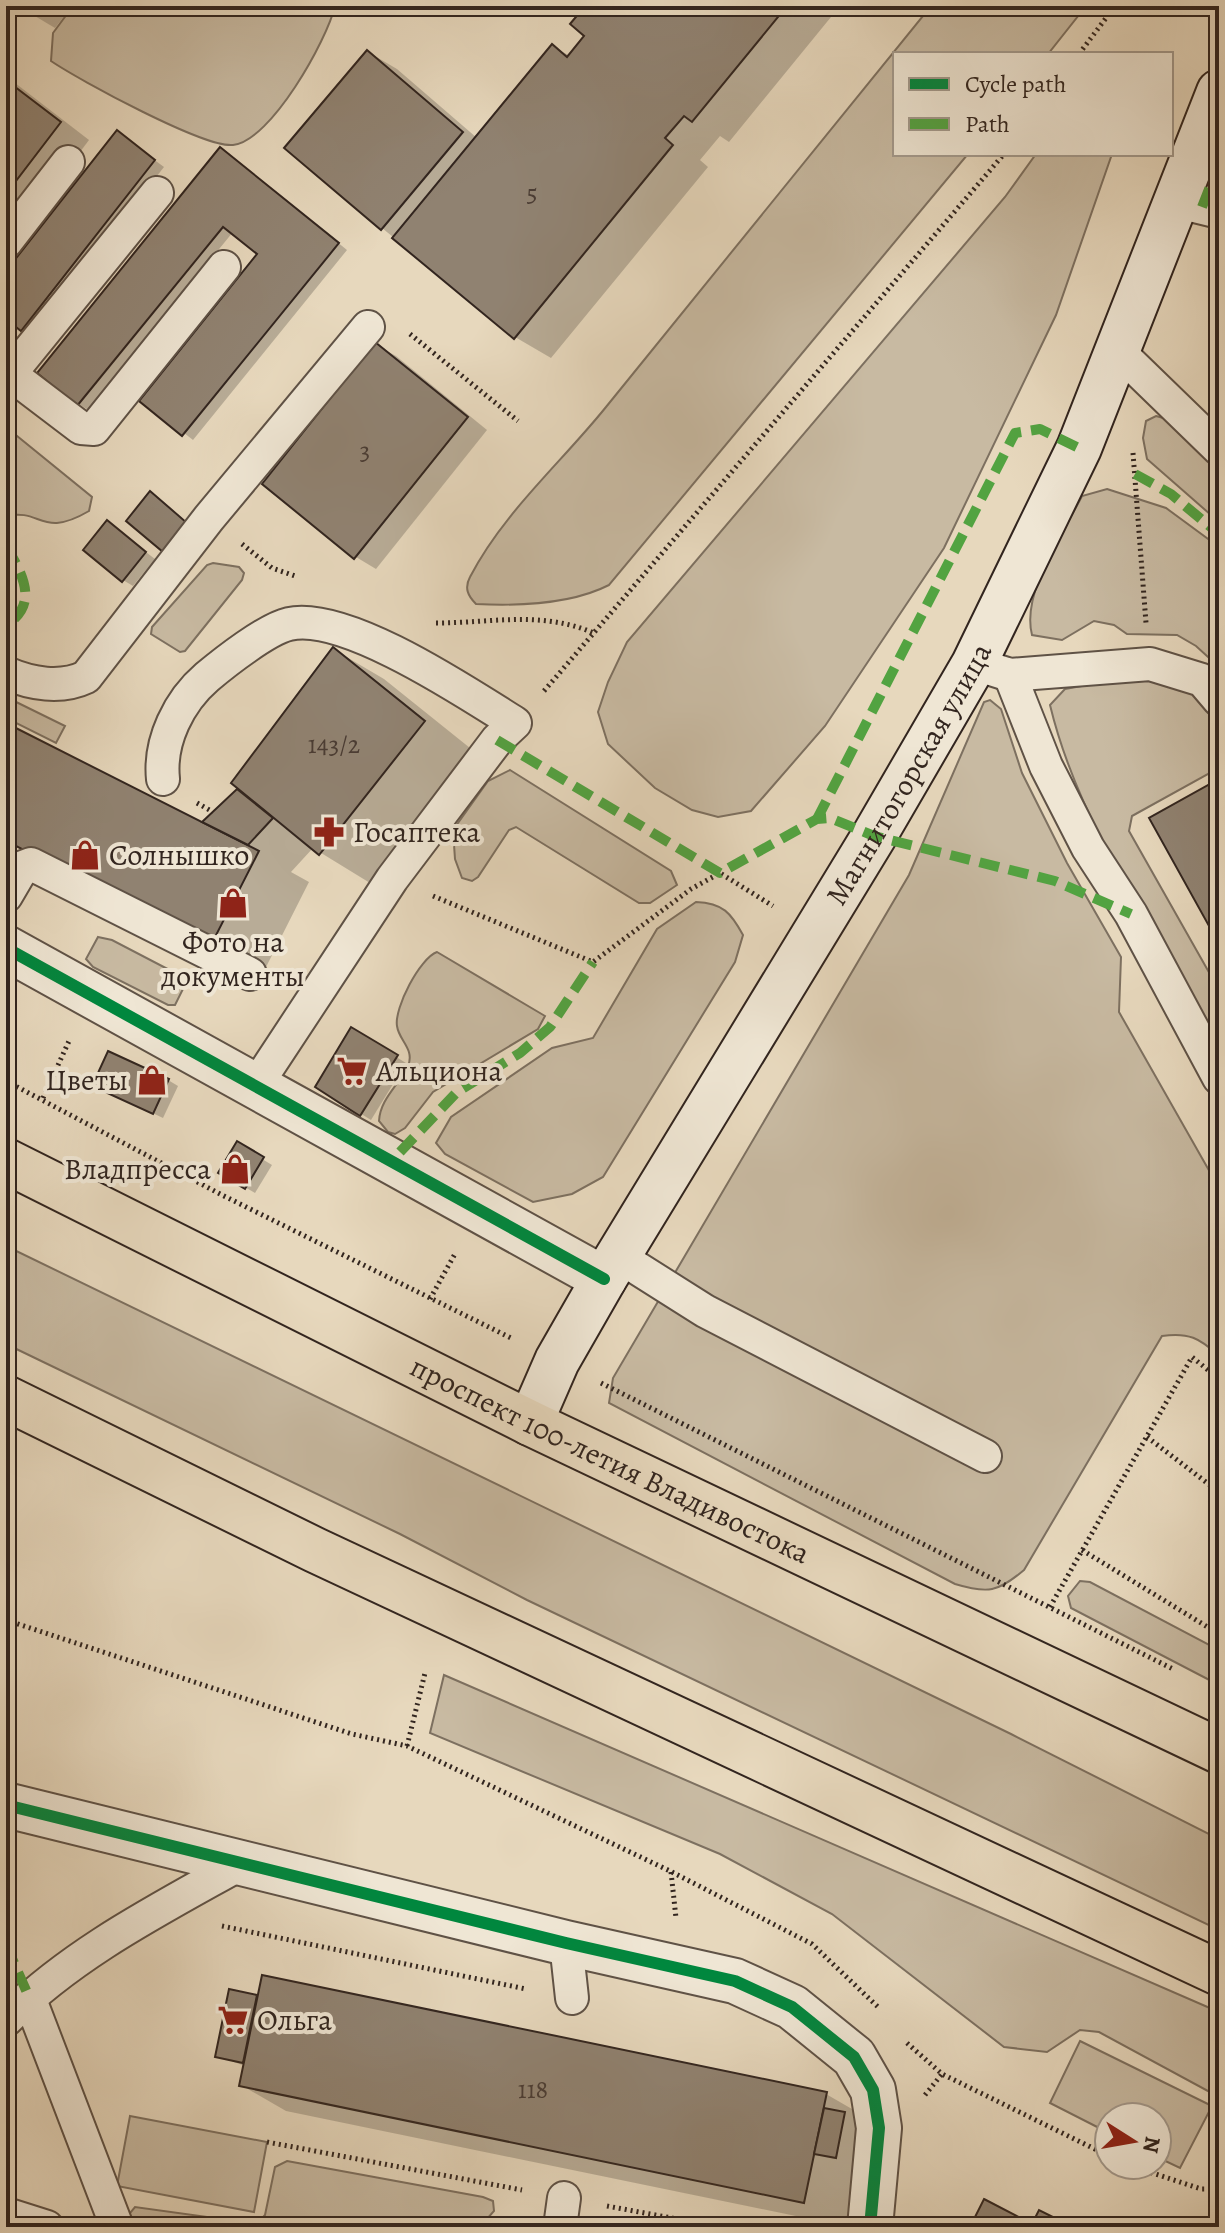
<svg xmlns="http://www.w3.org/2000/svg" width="1225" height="2233" font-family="Alegreya,serif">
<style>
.green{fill:#c8baa2;stroke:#7d7060;stroke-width:2}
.shadow{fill:#0003}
.building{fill:#908271;stroke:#32251f;stroke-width:2}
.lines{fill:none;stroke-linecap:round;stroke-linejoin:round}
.service-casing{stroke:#5f5246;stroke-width:36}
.minor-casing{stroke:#5f5246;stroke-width:48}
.secondary-casing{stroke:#32251f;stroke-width:48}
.trunk-casing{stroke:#32251f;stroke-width:48}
.path{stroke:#32251f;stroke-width:5;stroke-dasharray:2 4;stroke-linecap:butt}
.service{stroke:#efe6d4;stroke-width:32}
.minor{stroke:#efe6d4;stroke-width:44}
.secondary{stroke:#efe6d4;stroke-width:44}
.trunk{stroke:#e7d8bd;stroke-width:44}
.quiet{stroke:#52a341;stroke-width:10;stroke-dasharray:20 10;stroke-linecap:butt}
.cycleway-casing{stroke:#efe6d4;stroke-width:17}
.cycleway{stroke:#00873e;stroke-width:12}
.labels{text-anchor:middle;stroke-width:8;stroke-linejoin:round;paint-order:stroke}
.number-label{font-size:26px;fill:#4a3c34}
.street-label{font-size:30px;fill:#32251f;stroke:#efe6d4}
.poi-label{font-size:30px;fill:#32251f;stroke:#efe6d4;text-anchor:start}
</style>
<rect width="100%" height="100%" fill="#e7d8bd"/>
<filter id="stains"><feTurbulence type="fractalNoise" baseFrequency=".0025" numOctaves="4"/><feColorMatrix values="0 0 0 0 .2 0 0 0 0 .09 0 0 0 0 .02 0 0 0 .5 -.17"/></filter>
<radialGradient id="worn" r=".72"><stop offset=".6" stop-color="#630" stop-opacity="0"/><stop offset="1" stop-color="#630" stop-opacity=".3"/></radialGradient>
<g class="green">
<path d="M73,6h262c-8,34 -64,135 -102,139 -29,3 -154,-65 -182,-84l2,-28z"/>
<path d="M931,6h155l-38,48h-153v100h73l-359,431c-37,19 -92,21 -133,19 -8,-8 -12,-16 -6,-27 33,-64 91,-114 136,-170 109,-133 217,-267 325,-401z"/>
<polygon points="1036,154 1112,154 1056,315 944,548 825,726 751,811 718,817 692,810 655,788 608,744 598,712 608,682 627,642 1005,197"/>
<polygon points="1156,416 1167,419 1219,470 1219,522 1147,459 1143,438 1146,421"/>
<path d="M6,427l86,70 -3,14c-48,28 -47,-3 -83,5z"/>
<path d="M1107,489l59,19 53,39v120l-23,-21 -19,-11 -50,-1 -13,-9 -20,-4 -32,19 -30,-5c-11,-43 31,-101 50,-139z"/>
<polygon points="213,563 239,567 244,573 242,580 185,651 180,652 151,634 152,627 207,565"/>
<path d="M1132,677c72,15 87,13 87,91l-87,48 -3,15 90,159v51c-62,-107 -140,-215 -169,-336l15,-16z"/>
<polygon points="6,697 65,726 56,743 6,718"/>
<path d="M990,700l11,9 21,64 45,90 54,94 -2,55 100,176v168c-19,-18 -31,-24 -57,-20l-138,234c-26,22 -36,24 -69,14l-346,-181 4,-25 296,-503 75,-173z"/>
<polygon points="510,770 671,871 677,885 650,903 639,903 516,827 509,830 478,877 472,881 462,878 455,859 453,830 488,781"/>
<path d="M696,902c27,1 35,11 47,33l-8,27 -132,215 -31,17 -39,8 -88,-48 -9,-11 15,-26 101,-69 41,-10 64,-109z"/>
<polygon points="98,937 112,940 183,977 185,985 175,1005 168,1005 93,967 86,959"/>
<path d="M437,952l108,64 -7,13 -105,63 -28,36 -10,6 -7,-2 -9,-11c1,-22 20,-36 29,-55 7,-17 -9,-25 -11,-40 -3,-18 23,-68 40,-74z"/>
<polygon points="6,1246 1011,1734 1219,1839 1219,1930 527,1600 400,1534 6,1344"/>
<polygon points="1080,1581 1090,1582 1219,1650 1219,1685 1071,1608 1068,1596"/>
<polygon points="444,1675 1219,2012 1219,2097 1099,2032 1080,2030 1047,2052 1004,2047 832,1914 720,1854 430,1733"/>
<polygon points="1080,2041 1212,2106 1180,2168 1157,2157 1157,2117 1109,2117 1109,2133 1050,2103"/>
<polygon points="130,2116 267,2142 254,2212 117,2186"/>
<polygon points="287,2161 483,2197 493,2201 494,2211 480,2227 137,2227 131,2224 130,2213 135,2207 257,2224 265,2215 275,2167"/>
</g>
<g class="shadow">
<polygon points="18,6 72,6 55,28"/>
<polygon points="587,6 840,6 729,142 720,136 700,160 708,167 551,358 515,337 382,228 368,52 397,69 477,138 552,46 570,56 587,36"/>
<polygon points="6,76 89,140 34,213 6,197"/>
<polygon points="118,133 164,167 32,335 6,316 6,274"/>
<polygon points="230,155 347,250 193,440 142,400 260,254 233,232 88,410 79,404"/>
<polygon points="376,345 396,356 487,430 376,569 356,557"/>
<polygon points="108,523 155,559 133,586 123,580"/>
<polygon points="333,649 384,679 475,752 370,883 313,848 291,872 309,882 263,973 6,842 6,725 211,829 238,792 249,796"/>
<polygon points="352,1030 406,1063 371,1120 318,1087"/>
<polygon points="168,1080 178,1086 163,1118 104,1090"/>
<polygon points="238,1144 272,1165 255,1193 221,1173"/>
<polygon points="256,1997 826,2094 871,2120 849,2227 286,2111 241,2085 245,2066 217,2056"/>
</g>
<g class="building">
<polygon points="585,6 787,6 692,122 684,116 665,138 673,145 514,339 392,238 552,44 567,57 584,36 570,24"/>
<polygon points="367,50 463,132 381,230 284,148"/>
<polygon points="6,80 61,122 6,194"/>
<polygon points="117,130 155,160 21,331 6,319 6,271"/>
<polygon points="220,147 339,243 182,436 139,401 257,254 223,227 77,406 37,373"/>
<polygon points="375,342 468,417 354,559 262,484"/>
<polygon points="150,491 187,523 163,552 126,521"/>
<polygon points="107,520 146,552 122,582 83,550"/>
<polygon points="333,647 425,721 319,855 231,783"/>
<polygon points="6,723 259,851 211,945 6,841"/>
<polygon points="1219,779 1219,944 1149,818"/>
<polygon points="237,789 273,818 248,845 202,822"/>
<polygon points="351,1027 398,1055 360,1116 315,1087"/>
<polygon points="108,1051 169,1079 153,1114 92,1086"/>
<polygon points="237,1141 264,1157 245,1189 218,1173"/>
<polygon points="262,1975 827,2092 804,2203 239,2086"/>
<polygon points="229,1989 257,1995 243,2063 215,2057"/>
<polygon points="824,2108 845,2112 836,2158 814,2154"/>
<polygon points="984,2199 1032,2224 1039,2210 1073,2227 970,2227"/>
</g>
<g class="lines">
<g class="service-casing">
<g id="service">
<polyline points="1178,202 1219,212"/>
<polyline points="6,242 68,162"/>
<polyline points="1119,352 1219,449"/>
<polyline points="6,372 10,374 157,193"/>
<polyline points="10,374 81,428 94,429 224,267"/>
<polyline points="991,669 1010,675 1150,664 1202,680 1219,700"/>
<path d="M6,673c25,11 55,16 80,4l123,-159 159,-191"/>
<polyline points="1010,675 1046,766 1088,848 1131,914 1219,1078"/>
<path d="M163,779c-4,-38 16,-78 44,-102 18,-15 60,-48 82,-53 56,-13 178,69 226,99l-18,17 -105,139 -137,208"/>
<polyline points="6,896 23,867 31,864 250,974"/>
<polyline points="618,1256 705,1311 985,1456"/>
<polyline points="566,1943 572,1998"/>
<polyline points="29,1997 117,2227"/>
<path d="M6,2020c67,-67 152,-110 234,-156"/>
<polyline points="6,2214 47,2227"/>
<polyline points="560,2227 564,2198"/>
</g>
</g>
<g class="minor-casing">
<g id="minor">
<polyline points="6,948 604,1279"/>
<polyline points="6,1805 566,1943 735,1981 792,2007 854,2057 873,2090 879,2128 870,2227"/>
</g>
</g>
<g class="secondary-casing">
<g id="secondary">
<path id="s1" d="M530,1423l27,-62 47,-82 270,-443 100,-172 105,-216 140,-356"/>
</g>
</g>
<g class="trunk-casing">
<g id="trunk">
<path id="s2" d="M6,1161l524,262 689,328"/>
<polyline points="6,1398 315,1550 1219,1973"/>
</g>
</g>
<g class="path">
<polyline points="1079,54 1115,6"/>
<polyline points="410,334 518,421"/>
<polyline points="1133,453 1146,623"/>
<polyline points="242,544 272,568 298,577"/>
<path d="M436,623c57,0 106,-13 160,11"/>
<polyline points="544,691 1004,154"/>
<polyline points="197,803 213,812"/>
<polyline points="433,896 593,962 691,889 720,873 773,906"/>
<polyline points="6,1029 15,1010"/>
<polyline points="6,1081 222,1195 513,1339"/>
<polyline points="43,1098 69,1041"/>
<polyline points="430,1299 456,1252"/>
<polyline points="601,1383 1175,1670"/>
<polyline points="1147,1437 1219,1492"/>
<polyline points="1082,1550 1219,1634"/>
<polyline points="1050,1607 1192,1357 1219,1379"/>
<polyline points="6,1620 352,1734 407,1746 670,1871 812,1944 878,2007"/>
<polyline points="407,1746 425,1673"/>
<polyline points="671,1872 676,1918"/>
<polyline points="222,1926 526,1989"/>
<polyline points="907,2043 942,2074 1109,2156"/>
<polyline points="925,2095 942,2074"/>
<polyline points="267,2142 522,2190"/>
<polyline points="1128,2165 1201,2189 1219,2189"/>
<polyline points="607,2206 720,2227"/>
</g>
<use href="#service" class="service"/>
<use href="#minor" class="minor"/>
<use href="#secondary" class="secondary"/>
<use href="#trunk" class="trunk"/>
<g class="quiet">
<polyline points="1202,207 1219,164"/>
<polyline points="1135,474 1171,494 1219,534"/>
<path d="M6,546c16,27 34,58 0,79"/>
<polyline points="497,740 720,873 817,819 830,818 874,836 1055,881 1131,914"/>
<polyline points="817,819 1015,433 1040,429 1079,448"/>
<polyline points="400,1152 457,1092 520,1053 550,1027 593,962"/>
<polyline points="6,1945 29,1997"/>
</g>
<g class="cycleway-casing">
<g id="cycleway">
<polyline points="6,948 604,1279"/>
<polyline points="6,1805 566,1943 735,1981 792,2007 854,2057 873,2090 879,2128 870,2227"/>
</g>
</g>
<use href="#cycleway" class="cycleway"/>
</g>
<defs>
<g id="pharmacy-bare" transform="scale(2.4)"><path d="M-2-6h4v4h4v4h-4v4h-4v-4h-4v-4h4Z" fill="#8f2418" stroke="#efe6d4" stroke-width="2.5" paint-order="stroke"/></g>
<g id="shop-bare" transform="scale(2.4)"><path d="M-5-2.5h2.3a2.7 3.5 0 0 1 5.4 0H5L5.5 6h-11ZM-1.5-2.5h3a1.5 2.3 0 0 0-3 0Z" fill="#8f2418" stroke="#efe6d4" stroke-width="2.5" paint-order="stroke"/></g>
<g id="supermarket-bare" transform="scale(2.4)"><path d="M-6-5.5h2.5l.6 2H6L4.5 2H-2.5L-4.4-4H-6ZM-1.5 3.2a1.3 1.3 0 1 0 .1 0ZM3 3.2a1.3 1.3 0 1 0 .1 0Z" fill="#8f2418" stroke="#efe6d4" stroke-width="2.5" paint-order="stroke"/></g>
</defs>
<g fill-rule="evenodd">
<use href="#pharmacy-bare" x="329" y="832"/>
<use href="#shop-bare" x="85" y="855"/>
<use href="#shop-bare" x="233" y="903"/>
<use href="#supermarket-bare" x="352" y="1071"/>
<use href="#shop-bare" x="152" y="1080"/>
<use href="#shop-bare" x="235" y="1169"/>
<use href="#supermarket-bare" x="233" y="2020"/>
</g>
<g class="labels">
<g class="number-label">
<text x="532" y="201">5</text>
<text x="365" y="459">3</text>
<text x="334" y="753">143/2</text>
<text x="533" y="2098">118</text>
</g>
<g class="street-label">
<text dy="10" stroke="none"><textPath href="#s1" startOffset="752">Магнитогорская улица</textPath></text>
<text dy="10" stroke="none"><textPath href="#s2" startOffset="674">проспект 100-летия Владивостока</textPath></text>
</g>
<g class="poi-label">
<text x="353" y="842">Госаптека</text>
<text x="109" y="865">Солнышко</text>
<text x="233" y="952" text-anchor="middle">Фото на<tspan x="233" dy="34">документы</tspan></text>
<text x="376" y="1081">Альциона</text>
<text x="128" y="1090" text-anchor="end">Цветы</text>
<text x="211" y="1179" text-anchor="end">Владпресса</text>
<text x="257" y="2030">Ольга</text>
</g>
</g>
<rect width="1225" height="2233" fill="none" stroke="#e7d8bd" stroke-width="32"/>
<rect x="8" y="8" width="1209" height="2217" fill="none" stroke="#32251f" stroke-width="4"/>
<rect x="16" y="16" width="1193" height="2201" fill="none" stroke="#32251f" stroke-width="2"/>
<rect x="893" y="52" width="280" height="104" fill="#efe6d4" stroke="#a3998c" stroke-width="2"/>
<rect x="909" y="78" width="40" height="12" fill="#00873e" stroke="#a3998c" stroke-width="2"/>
<text x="965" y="92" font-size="24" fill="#32251f">Cycle path</text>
<rect x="909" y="118" width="40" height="12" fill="#52a341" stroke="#a3998c" stroke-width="2"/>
<text x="965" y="132" font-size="24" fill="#32251f">Path</text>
<g transform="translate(1133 2141) rotate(101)"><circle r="38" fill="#efe6d4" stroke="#a3998c" stroke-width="2"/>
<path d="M0-6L14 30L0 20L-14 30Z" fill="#8f2418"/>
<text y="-12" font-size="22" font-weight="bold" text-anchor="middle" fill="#32251f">N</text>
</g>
<rect width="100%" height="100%" filter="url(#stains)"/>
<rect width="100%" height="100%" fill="url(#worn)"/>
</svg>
